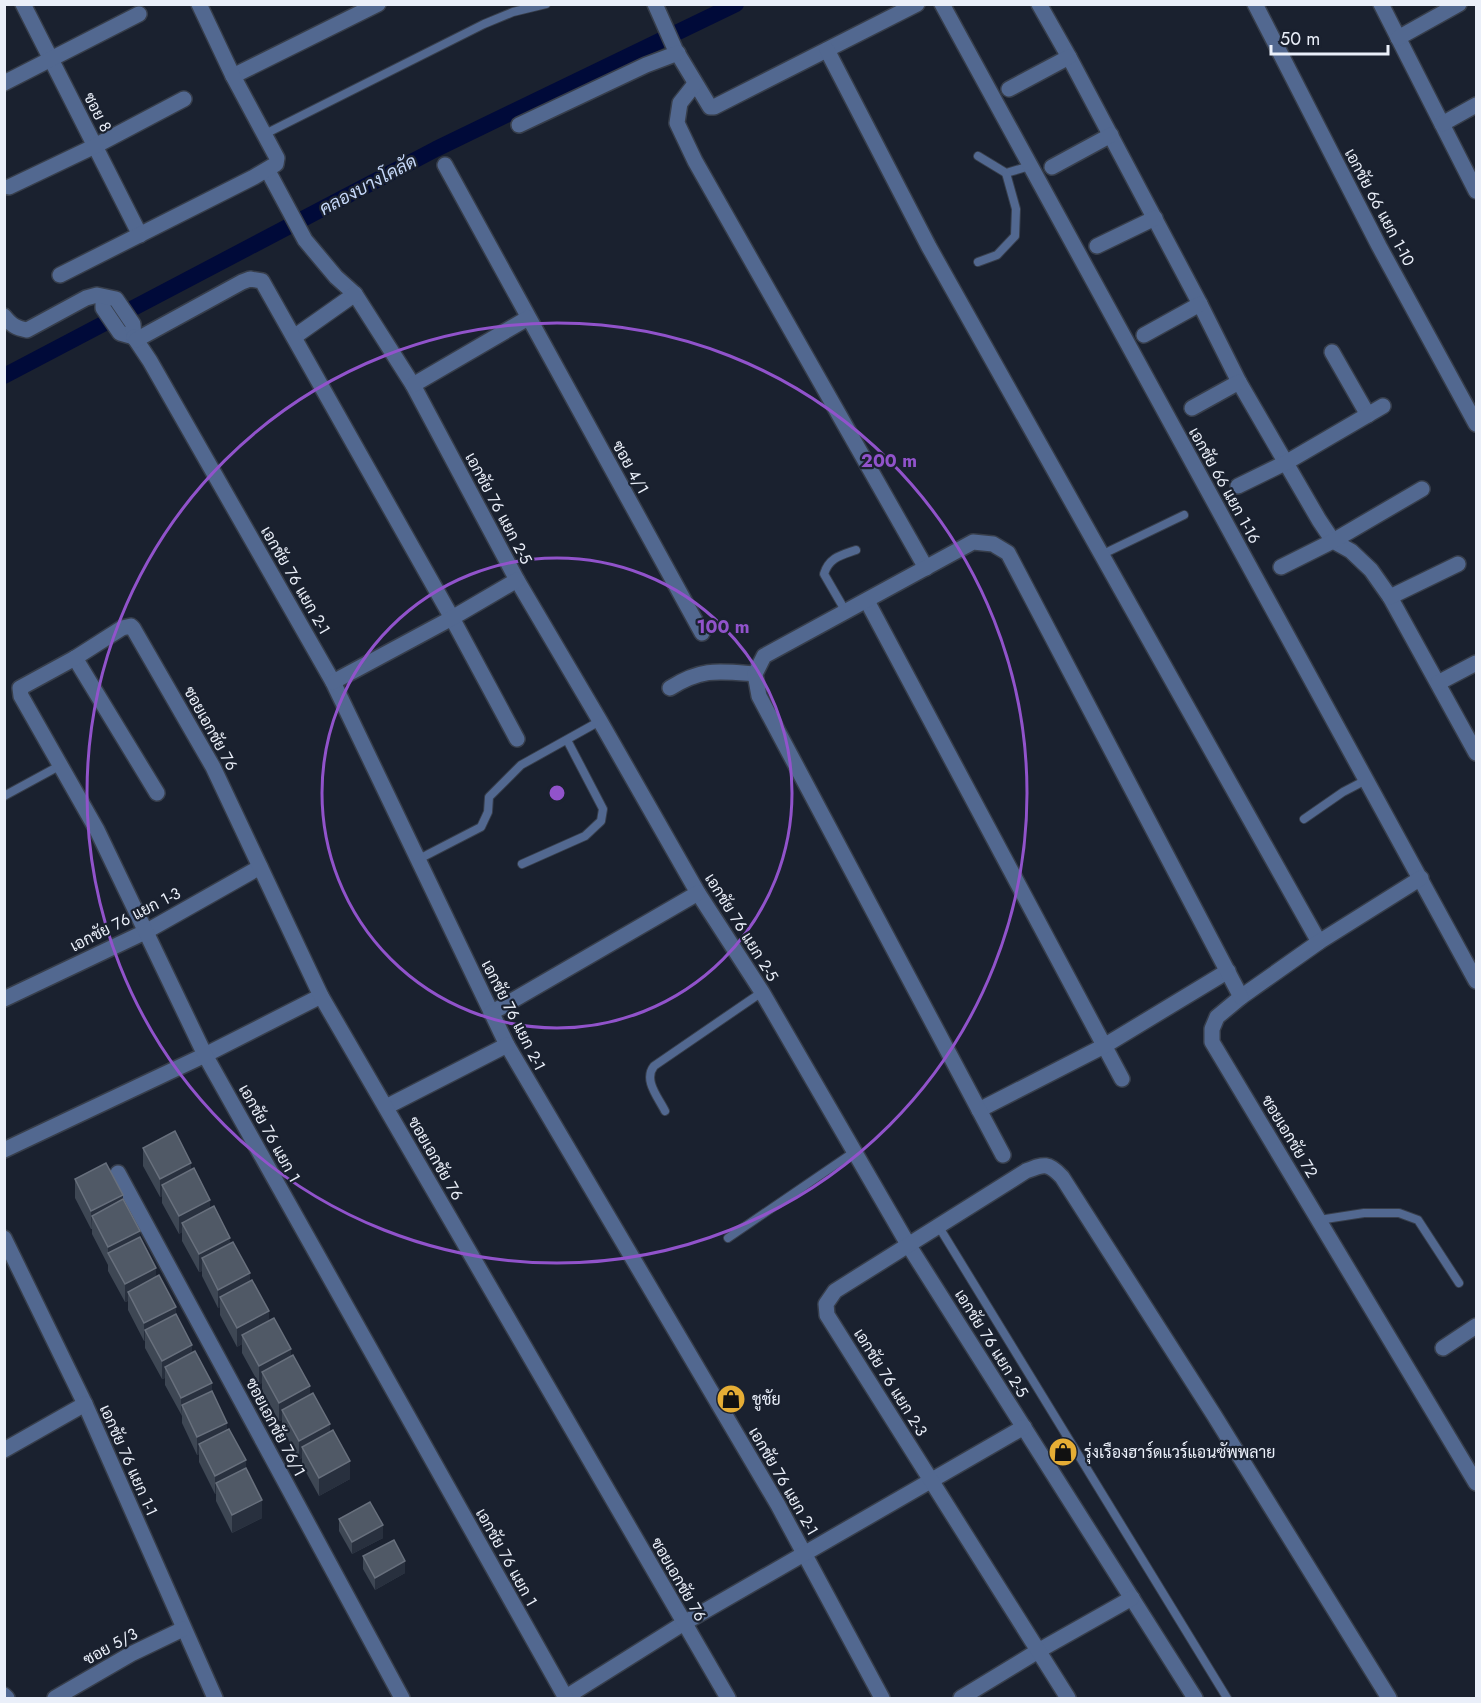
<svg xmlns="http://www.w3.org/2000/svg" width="1481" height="1703" font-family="Jost,Sarabun,sans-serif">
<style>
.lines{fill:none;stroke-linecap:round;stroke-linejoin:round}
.canal{stroke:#000a39;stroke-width:16}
.lane-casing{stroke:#373e4b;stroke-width:10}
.street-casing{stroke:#373e4b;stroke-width:18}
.lane{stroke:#526890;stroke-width:8}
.street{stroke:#526890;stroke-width:15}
.wall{fill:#3e4754}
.shaded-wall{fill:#28303e}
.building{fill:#505966;stroke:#68707d;stroke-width:1.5}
.ring{fill:none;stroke:#9153cb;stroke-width:3}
.labels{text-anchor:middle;stroke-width:4.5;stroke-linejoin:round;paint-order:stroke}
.street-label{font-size:16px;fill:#eaeff9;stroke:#1a212f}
.poi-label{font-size:16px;fill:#eaeff9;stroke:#1a212f;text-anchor:start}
.water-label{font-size:18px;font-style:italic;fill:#c6d8f9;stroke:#1a212f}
.centre{fill:#9153cb;stroke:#1a212f;stroke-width:3}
.ring-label{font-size:18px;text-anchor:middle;font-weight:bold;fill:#9153cb;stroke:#1a212f;stroke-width:4.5;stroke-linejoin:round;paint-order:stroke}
</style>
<rect width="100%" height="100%" fill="#1a212f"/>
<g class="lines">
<polyline class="canal" points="4,376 436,149 736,4"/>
<g class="lane-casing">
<g id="lane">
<polyline points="265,134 484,24 513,12 546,4"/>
<polyline points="978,156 1006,173 1030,166"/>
<polyline points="978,262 997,255 1015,236 1016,209 1006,173"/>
<polyline points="1101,555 1184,515"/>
<path d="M846,612l-22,-38c5,-17 18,-19 32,-24"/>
<polyline points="4,796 61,765"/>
<polyline points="1304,819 1343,792 1366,780"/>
<polyline points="417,860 481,827 488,812 489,797 521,765 600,721"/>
<polyline points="522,864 585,836 601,821 603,809 567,740"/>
<path d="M665,1111c-7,-14 -22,-31 -11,-45l108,-74"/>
<polyline points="1319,1220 1364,1213 1399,1213 1418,1220 1459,1283"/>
<polyline points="939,1227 1227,1698"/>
<polyline points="728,1238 854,1152"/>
</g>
</g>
<g class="street-casing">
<g id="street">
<polyline points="23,4 140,235"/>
<polyline points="655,4 675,49 710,107 714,107 917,4"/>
<polyline points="942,4 1476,981"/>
<polyline points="1039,4 1069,57 1200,304 1239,382 1319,520 1333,541 1351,551 1371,570 1390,597 1476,753"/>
<polyline points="1255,4 1379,246 1476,424"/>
<polyline points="1381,4 1476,191"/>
<polyline points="1398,38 1459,4"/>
<polyline points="827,50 929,247 1319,942"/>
<polyline points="233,76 378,4"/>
<polyline points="4,83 139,14"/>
<polyline points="695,84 680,103 677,123 695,161 926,568"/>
<polyline points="1009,89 1069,57"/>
<polyline points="1442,124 1476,105"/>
<polyline points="519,125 646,65 678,53"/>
<polyline points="445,165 702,633"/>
<polyline points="1052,167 1111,135"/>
<polyline points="268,171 305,240 336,277 355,294 413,385 517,580 600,721 698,893 762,992 909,1246 1195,1698"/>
<polyline points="9,187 95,146 184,99"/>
<polyline points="1097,246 1155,218"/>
<polyline points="60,275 254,177 276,164 277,158 233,76 199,4"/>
<polyline points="103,297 103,308 120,333 134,337"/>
<path d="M4,316c7,9 12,12 23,14l59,-32 11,-3 19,4 17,25 1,13"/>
<polyline points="1144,335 1200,304"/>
<polyline points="134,337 150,361 333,682 507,1045 778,1505 882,1698"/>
<polyline points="294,337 355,294"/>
<polyline points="136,340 242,282 250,279 262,281 452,618 517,739"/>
<polyline points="1332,352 1368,415"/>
<polyline points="413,385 528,318"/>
<polyline points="1192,408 1239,382"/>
<polyline points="1238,486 1287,462 1383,406"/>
<polyline points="1281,567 1333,541 1422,489"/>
<polyline points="1390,597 1458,564"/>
<polyline points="867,601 1122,1079"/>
<polyline points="75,658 157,793"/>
<polyline points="333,682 452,618 517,580"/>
<polyline points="1438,683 1476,663"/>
<path d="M670,688c32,-20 48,-17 85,-14"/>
<polyline points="1421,878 1319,942 1241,997 1217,1017 1212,1029 1212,1042 1476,1483"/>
<polyline points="4,999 147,931 260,867"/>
<polyline points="491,1013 698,893"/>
<polyline points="386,1107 507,1045"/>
<polyline points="979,1110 1104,1046 1228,971"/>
<polyline points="4,1150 205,1055 321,996"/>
<polyline points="1003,1155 759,696 755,674 764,656 973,542 993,544 1008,553 1241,997"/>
<polyline points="118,1173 402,1698"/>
<polyline points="4,1238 85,1404 215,1698"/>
<polyline points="1443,1348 1476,1326"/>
<polyline points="4,1450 85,1404"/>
<polyline points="4,1695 7,1698"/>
<polyline points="566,1697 684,1623 1024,1427"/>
<polyline points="55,1698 131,1654 183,1629"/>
<polyline points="566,1698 205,1055 97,830 21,696 20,688 75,658 122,628 131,626 133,628 213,767 321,996 728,1698"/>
<polyline points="961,1698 1038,1651 1132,1598"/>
<path d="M1068,1698l-241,-383 -1,-11 9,-13 191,-120c18,-7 22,-9 36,6l152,238 175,283"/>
</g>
</g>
<use href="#lane" class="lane"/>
<use href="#street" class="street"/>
</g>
<g class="wall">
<polygon points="143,1148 191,1170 210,1208 230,1243 269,1320 291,1356 310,1395 330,1431 350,1479 319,1496 302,1465 302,1458 299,1459 282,1428 282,1420 279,1421 262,1390 262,1383 259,1384 242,1353 242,1344 237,1347 220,1315 220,1307 218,1308 202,1276 202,1271 199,1272 182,1241 182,1232 179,1234 162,1203 162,1196 160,1197 143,1166"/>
<polygon points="75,1179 123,1200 156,1277 176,1314 192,1353 212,1391 227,1430 246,1468 262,1518 232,1533 216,1501 216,1493 215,1494 199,1462 199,1454 197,1455 182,1423 182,1416 165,1385 165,1378 162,1379 145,1348 145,1340 144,1341 128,1310 128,1301 125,1302 108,1271 108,1265 92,1234 92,1229 91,1229 75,1198"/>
<polygon points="339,1519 383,1538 352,1554 339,1531"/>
<polygon points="363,1556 405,1573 375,1590 363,1569"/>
</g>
<g class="shaded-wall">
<polygon points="191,1163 191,1181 162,1185 162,1196 160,1197 160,1179"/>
<polygon points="123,1195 123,1213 92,1216 91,1229 91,1211"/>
<polygon points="210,1200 210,1218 182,1223 182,1232 179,1234 179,1216"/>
<polygon points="140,1231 140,1249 108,1253 108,1265 108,1247"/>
<polygon points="230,1238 230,1256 202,1258 202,1271 199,1272 199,1254"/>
<polygon points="156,1268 156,1286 128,1292 128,1301 125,1302 125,1284"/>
<polygon points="250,1273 250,1291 220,1297 220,1307 218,1308 218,1290"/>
<polygon points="176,1307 176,1325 145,1330 145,1340 144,1341 144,1323"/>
<polygon points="269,1311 269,1329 242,1335 242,1344 237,1347 237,1328"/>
<polygon points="192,1345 192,1363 165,1367 165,1378 162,1379 162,1361"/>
<polygon points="291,1349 291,1367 262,1372 262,1383 259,1384 259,1366"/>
<polygon points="212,1383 212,1401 182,1405 181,1416 181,1398"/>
<polygon points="310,1386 310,1405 282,1410 282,1420 279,1421 279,1403"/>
<polygon points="227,1423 227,1441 199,1444 199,1454 197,1455 197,1437"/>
<polygon points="330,1424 330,1442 302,1447 302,1458 299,1459 299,1441"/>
<polygon points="246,1460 246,1478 216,1483 216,1493 215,1494 215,1476"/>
<polygon points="350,1461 350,1479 319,1496 319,1478"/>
<polygon points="262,1500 262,1518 232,1533 232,1515"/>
<polygon points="383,1525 383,1538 352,1554 352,1542"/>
<polygon points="405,1561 405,1573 375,1590 375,1578"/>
</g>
<g class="building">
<polygon points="175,1131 191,1163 160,1179 143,1148"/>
<polygon points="106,1163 123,1195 91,1211 75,1179"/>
<polygon points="194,1168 210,1200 179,1216 162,1185"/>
<polygon points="123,1199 140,1231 108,1247 92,1216"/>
<polygon points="214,1206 230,1238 199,1254 182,1223"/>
<polygon points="140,1237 156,1268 125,1284 108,1253"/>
<polygon points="233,1242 250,1273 218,1290 202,1258"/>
<polygon points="159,1275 176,1307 144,1323 128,1292"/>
<polygon points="252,1280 269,1311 237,1328 220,1297"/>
<polygon points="176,1314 192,1345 162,1361 145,1330"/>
<polygon points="274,1318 291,1349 259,1366 242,1335"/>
<polygon points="195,1351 212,1383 181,1398 165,1367"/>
<polygon points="293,1355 310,1386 279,1403 262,1372"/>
<polygon points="212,1391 227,1423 197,1437 182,1405"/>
<polygon points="313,1393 330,1424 299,1441 282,1410"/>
<polygon points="229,1429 246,1460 215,1476 199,1444"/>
<polygon points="333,1430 350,1461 319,1478 302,1447"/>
<polygon points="246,1468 262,1500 232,1515 216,1483"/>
<polygon points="370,1502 383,1525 352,1542 339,1519"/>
<polygon points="394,1540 405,1561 375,1578 363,1556"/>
</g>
<g class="ring">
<circle cx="557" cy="793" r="235"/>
<circle cx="557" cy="793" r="470"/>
</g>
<defs>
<g id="shop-disc" transform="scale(1.5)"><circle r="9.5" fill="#e5ad35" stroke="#1a212f"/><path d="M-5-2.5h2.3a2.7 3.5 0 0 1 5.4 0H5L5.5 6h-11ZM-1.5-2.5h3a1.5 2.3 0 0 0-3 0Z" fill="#111"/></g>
</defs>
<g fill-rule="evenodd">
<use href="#shop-disc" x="731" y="1399"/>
<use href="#shop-disc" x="1063" y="1452"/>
</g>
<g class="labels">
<g class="street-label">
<text transform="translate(98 112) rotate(63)" y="6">ซอย 8</text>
<text transform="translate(1380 207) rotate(62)" y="6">เอกชัย 66 แยก 1-10</text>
<text transform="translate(631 467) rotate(61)" y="6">ซอย 4/1</text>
<text transform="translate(1225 485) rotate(61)" y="6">เอกชัย 66 แยก 1-16</text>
<text transform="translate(499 508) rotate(62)" y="6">เอกชัย 76 แยก 2-5</text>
<text transform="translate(296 580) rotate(60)" y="6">เอกชัย 76 แยก 2-1</text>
<text transform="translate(211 728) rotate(61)" y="6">ซอยเอกชัย 76</text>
<text transform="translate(125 919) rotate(-27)" y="6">เอกชัย 76 แยก 1-3</text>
<text transform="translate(742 927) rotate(58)" y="6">เอกชัย 76 แยก 2-5</text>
<text transform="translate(514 1015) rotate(63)" y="6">เอกชัย 76 แยก 2-1</text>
<text transform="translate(270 1133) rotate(61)" y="6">เอกชัย 76 แยก 1</text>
<text transform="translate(1290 1136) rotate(59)" y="6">ซอยเอกชัย 72</text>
<text transform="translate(436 1158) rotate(60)" y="6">ซอยเอกชัย 76</text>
<text transform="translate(992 1343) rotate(58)" y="6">เอกชัย 76 แยก 2-5</text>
<text transform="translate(891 1382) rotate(58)" y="6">เอกชัย 76 แยก 2-3</text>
<text transform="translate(276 1427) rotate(62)" y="6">ซอยเอกชัย 76/1</text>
<text transform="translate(129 1460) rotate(66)" y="6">เอกชัย 76 แยก 1-1</text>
<text transform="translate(784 1481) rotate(60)" y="6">เอกชัย 76 แยก 2-1</text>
<text transform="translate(507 1557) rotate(61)" y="6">เอกชัย 76 แยก 1</text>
<text transform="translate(679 1579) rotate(60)" y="6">ซอยเอกชัย 76</text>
<text transform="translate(110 1646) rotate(-29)" y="6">ซอย 5/3</text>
</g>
<g class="poi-label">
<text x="752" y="1405">ชูชัย</text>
<text x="1084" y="1458">รุ่งเรืองฮาร์ดแวร์แอนซัพพลาย</text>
</g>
<g class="water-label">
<text transform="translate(368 185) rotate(-28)" y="6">คลองบางโคลัด</text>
</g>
</g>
<circle cx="557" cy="793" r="9" class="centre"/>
<g class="ring-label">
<text x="889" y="467">200 m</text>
<text x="723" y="633">100 m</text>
</g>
<rect width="1481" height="1703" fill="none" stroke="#eaeff9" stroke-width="12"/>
<path d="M1271 45v9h117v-9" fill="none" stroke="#eaeff9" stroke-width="3"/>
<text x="1280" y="45" font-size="18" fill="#eaeff9" stroke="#1a212f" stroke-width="4.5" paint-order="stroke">50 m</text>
</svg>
